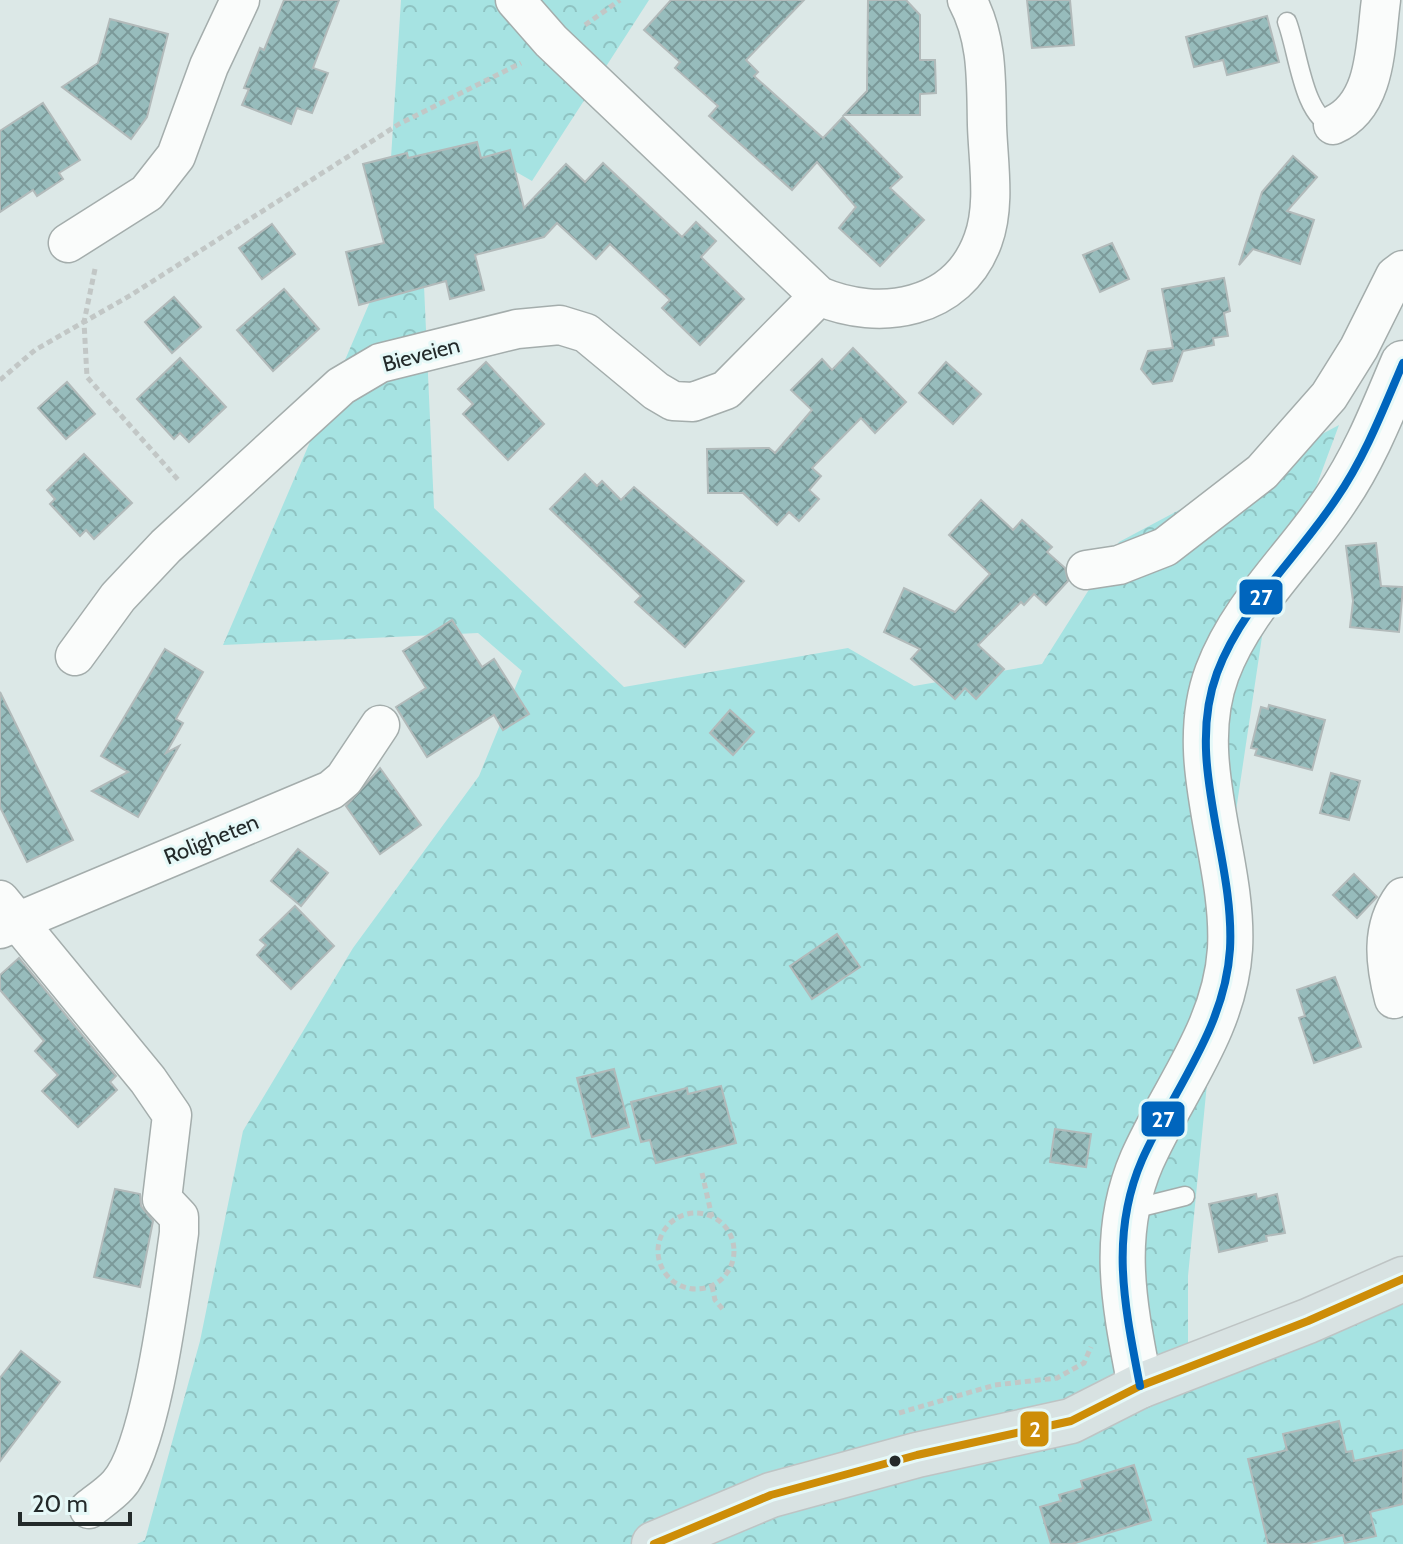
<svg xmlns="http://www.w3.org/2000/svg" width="1403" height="1544" font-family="Cabin,sans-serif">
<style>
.forest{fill:url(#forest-crowns)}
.building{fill:url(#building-cross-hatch);stroke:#b2baba;stroke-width:2}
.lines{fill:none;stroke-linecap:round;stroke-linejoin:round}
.service-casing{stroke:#a4adac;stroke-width:21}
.minor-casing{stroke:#a4adac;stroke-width:41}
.tertiary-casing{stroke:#a4adac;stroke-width:47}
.primary-casing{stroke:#bec4c4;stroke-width:47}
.path{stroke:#c2c7c6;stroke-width:5;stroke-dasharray:6 4;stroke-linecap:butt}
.service{stroke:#fafcfb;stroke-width:18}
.minor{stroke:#fafcfb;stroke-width:38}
.tertiary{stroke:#fafcfb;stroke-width:44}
.primary{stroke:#d8e2e2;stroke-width:44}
.bus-1-casing{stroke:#e6f9f8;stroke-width:14}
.bus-2-casing{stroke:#e6f9f8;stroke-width:14}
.bus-1{stroke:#cd8d08;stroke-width:8}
.bus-2{stroke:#0065bd;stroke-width:8}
.bus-dot{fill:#232a2a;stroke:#e6f9f8;stroke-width:3}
.labels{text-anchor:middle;stroke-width:6;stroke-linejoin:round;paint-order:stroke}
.street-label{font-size:22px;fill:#232a2a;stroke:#e6f9f8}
.line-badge{stroke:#e6f9f8;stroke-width:3}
.badge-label{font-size:22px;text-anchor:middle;font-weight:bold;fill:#fff}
</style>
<defs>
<pattern id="forest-crowns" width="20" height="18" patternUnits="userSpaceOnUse" patternTransform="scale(2)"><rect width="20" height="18" fill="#a6e3e2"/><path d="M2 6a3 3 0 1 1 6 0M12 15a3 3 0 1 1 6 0" fill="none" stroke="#8fc3c2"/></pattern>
<pattern id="building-cross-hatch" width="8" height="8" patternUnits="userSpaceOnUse" patternTransform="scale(2)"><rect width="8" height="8" fill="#97bcbc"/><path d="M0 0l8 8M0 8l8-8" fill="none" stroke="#7b9999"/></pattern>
</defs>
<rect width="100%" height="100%" fill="#dce8e7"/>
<polygon class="forest" points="401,0 649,0 532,181 492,158 466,158 421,219 434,508 624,687 848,648 914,686 1042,664 1119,542 1339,425 1263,630 1230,851 1188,1276 1188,1364 1403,1273 1403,1544 137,1544 145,1540 200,1341 243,1131 353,948 479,776 522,671 478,633 223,645 384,269"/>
<g class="building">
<polygon points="284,0 339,0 313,68 328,73 312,113 297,108 291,124 242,105 249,89 244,88 260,48 264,50"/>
<polygon points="671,0 804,0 746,60 758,72 754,76 823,138 843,117 902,177 890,188 924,220 880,266 839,228 856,207 817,162 792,190 709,116 718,106 675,68 680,62 644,30"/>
<polygon points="868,0 906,0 920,15 920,60 935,60 936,93 920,94 920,115 844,115 867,91"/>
<polygon points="1027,0 1070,0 1074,45 1032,48"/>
<polygon points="1267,16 1279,62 1227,75 1223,60 1194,67 1186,37"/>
<polygon points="110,19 168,34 147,117 131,139 62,87 98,63"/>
<polygon points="43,103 80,160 59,173 63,179 37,196 33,190 0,212 0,131"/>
<polygon points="477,142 481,158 510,150 524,208 566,164 585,182 603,163 682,237 696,222 716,241 701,257 744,299 700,345 662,308 670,300 610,244 596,259 557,223 544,237 475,255 484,290 450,299 446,281 359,305 346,252 384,243 363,164 407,153 408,158"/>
<polygon points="1293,156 1317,177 1287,211 1314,220 1300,264 1253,249 1239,265 1262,192"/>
<polygon points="272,224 295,254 262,279 239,248"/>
<polygon points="1112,243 1129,279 1100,292 1083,255"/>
<polygon points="1224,278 1230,311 1224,313 1228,336 1213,338 1214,345 1183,351 1172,381 1153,384 1141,369 1148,351 1173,348 1162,289"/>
<polygon points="284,289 319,329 273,371 237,330"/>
<polygon points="174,297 201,327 172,353 145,322"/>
<polygon points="853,348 906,402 875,433 861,418 812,468 821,476 809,490 819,499 799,521 789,512 777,525 743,493 708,493 707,449 769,448 775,453 812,410 791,390 822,359 832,370"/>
<polygon points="180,358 226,407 189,442 180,433 174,439 137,399"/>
<polygon points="486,362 544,424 508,460 463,414 473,404 458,389"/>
<polygon points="946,362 981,394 953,424 919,393"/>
<polygon points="67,382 95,414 66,439 38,408"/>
<polygon points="84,454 132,503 94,539 86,530 80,536 50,504 55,499 47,490"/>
<polygon points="585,474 597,486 602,481 621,500 634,487 744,581 685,647 635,602 641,596 550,509"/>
<polygon points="981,500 1013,530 1022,520 1052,547 1047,552 1065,568 1068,581 1046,605 1034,594 1024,605 1021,602 978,645 1004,669 976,699 965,688 955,699 911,659 920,649 884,632 904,588 955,612 990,574 949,535"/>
<polygon points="1376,543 1381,586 1403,587 1399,632 1350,627 1353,601 1346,546"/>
<polygon points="452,620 482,667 494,659 529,714 503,730 494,715 427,757 396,707 426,688 403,651"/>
<polygon points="165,649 203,672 176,719 183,723 166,753 179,746 138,817 92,791 128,772 101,756"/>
<polygon points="0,692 73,840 27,862 0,807"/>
<polygon points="1269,705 1325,720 1312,770 1255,755 1257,749 1251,748 1261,707 1268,709"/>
<polygon points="730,710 754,732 733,755 710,733"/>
<polygon points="380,768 421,825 380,854 346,806"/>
<polygon points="1331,773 1360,781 1349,820 1320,813"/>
<polygon points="298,849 328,873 301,906 271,881"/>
<polygon points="1354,874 1377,897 1357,918 1333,895"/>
<polygon points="295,906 334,946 291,989 257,955 266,945 260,940"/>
<polygon points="837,934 860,967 812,999 790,966"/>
<polygon points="19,958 116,1076 110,1082 117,1090 78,1127 42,1091 58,1075 35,1051 44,1041 0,990 0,975"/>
<polygon points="1335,977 1361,1047 1314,1063 1299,1018 1305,1016 1297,990"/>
<polygon points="614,1069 629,1127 592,1137 577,1078"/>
<polygon points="721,1086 736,1143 656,1163 650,1140 641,1142 631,1102 687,1088 688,1094"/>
<polygon points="1055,1129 1091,1134 1086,1167 1050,1162"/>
<polygon points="115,1189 140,1194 141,1206 153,1221 140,1287 94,1277"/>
<polygon points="1256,1194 1257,1199 1277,1194 1285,1233 1266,1236 1267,1241 1219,1252 1209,1204"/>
<polygon points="21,1351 60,1382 0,1461 0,1378"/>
<polygon points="1339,1421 1346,1452 1352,1451 1354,1461 1403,1450 1403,1504 1370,1512 1376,1536 1345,1543 1343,1535 1306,1544 1268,1544 1248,1459 1287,1450 1283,1434"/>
<polygon points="1134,1465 1151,1520 1072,1544 1051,1544 1040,1507 1061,1501 1059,1495 1083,1488 1081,1481"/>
</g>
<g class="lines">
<g class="service-casing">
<g id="service">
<path d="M1287,22c11,28 16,95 46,103"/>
<polyline points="1129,1210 1185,1196"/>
</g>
</g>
<g class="minor-casing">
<g id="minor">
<path d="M515,0l36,41 268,255c60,26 139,14 164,-56 13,-35 5,-79 4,-115 -1,-44 1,-86 -20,-125"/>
<path d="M1333,125c45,-20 42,-82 48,-125"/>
<polyline points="68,243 147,193 176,156 209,66 240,0"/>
<polyline points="1086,570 1119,565 1165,547 1262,472 1329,396 1359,348 1395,276 1403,270"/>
<polyline points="75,656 118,597 166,546 341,386 380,363 517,329 560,325 586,333 656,391 673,401 693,402 726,390 819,296"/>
<path d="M0,900l148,180 24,35 -10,84 17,18v16c-8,54 -27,215 -61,252 -8,9 -19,16 -29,24"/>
<polyline points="0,929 331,790 344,779 380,725"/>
<path d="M1394,999c-9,-35 -14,-71 9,-102"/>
</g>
</g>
<g class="tertiary-casing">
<path id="tertiary" d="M1140,1386c-15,-78 -31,-150 2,-226 31,-70 83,-131 88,-211 5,-91 -46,-187 -13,-276 25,-67 80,-115 119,-174 29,-42 47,-89 67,-136"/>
</g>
<g class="primary-casing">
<polyline id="primary" points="654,1544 771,1495 917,1455 1071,1421 1140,1386 1308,1321 1403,1279"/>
</g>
<g class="path">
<polyline points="585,25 620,0"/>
<polyline points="95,269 84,322 87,377 180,482"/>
<polyline points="0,380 35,350 131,295 399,124 521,63"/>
<polyline points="702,1173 712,1217"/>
<circle cx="696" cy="1251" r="38"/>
<polyline points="712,1286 715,1300 725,1312"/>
<polyline points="899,1413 995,1385 1057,1378 1084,1363 1091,1347"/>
</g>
<use href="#service" class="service"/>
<use href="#minor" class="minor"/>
<use href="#tertiary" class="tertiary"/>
<use href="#primary" class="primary"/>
<g class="bus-1-casing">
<polyline id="bus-1" points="654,1544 771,1495 917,1455 1071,1421 1140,1386 1308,1321 1403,1279"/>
</g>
<g class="bus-2-casing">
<path id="bus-2" d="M1140,1386c-15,-78 -31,-150 2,-226 31,-70 83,-131 88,-211 5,-91 -46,-187 -13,-276 25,-67 80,-115 119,-174 29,-42 47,-89 67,-136"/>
</g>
<use href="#bus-1" class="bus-1"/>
<use href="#bus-2" class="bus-2"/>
</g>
<circle class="bus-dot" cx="895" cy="1461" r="7"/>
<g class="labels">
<g class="street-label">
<text transform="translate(421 354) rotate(-15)" y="8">Bieveien</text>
<text transform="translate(211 839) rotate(-22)" y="8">Roligheten</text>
</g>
</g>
<g class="line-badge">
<rect x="1238" y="578" width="46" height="38" rx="8" fill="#0065bd"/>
<rect x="1140" y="1100" width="46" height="38" rx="8" fill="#0065bd"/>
<rect x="1019" y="1410" width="31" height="38" rx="8" fill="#cd8d08"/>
</g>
<g class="badge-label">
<text x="1261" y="605">27</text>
<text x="1163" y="1127">27</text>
<text x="1035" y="1437">2</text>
</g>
<path d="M20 1512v12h110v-12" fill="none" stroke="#232a2a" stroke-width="4"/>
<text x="32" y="1512" font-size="24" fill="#232a2a" stroke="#e6f9f8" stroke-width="6" paint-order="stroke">20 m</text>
</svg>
